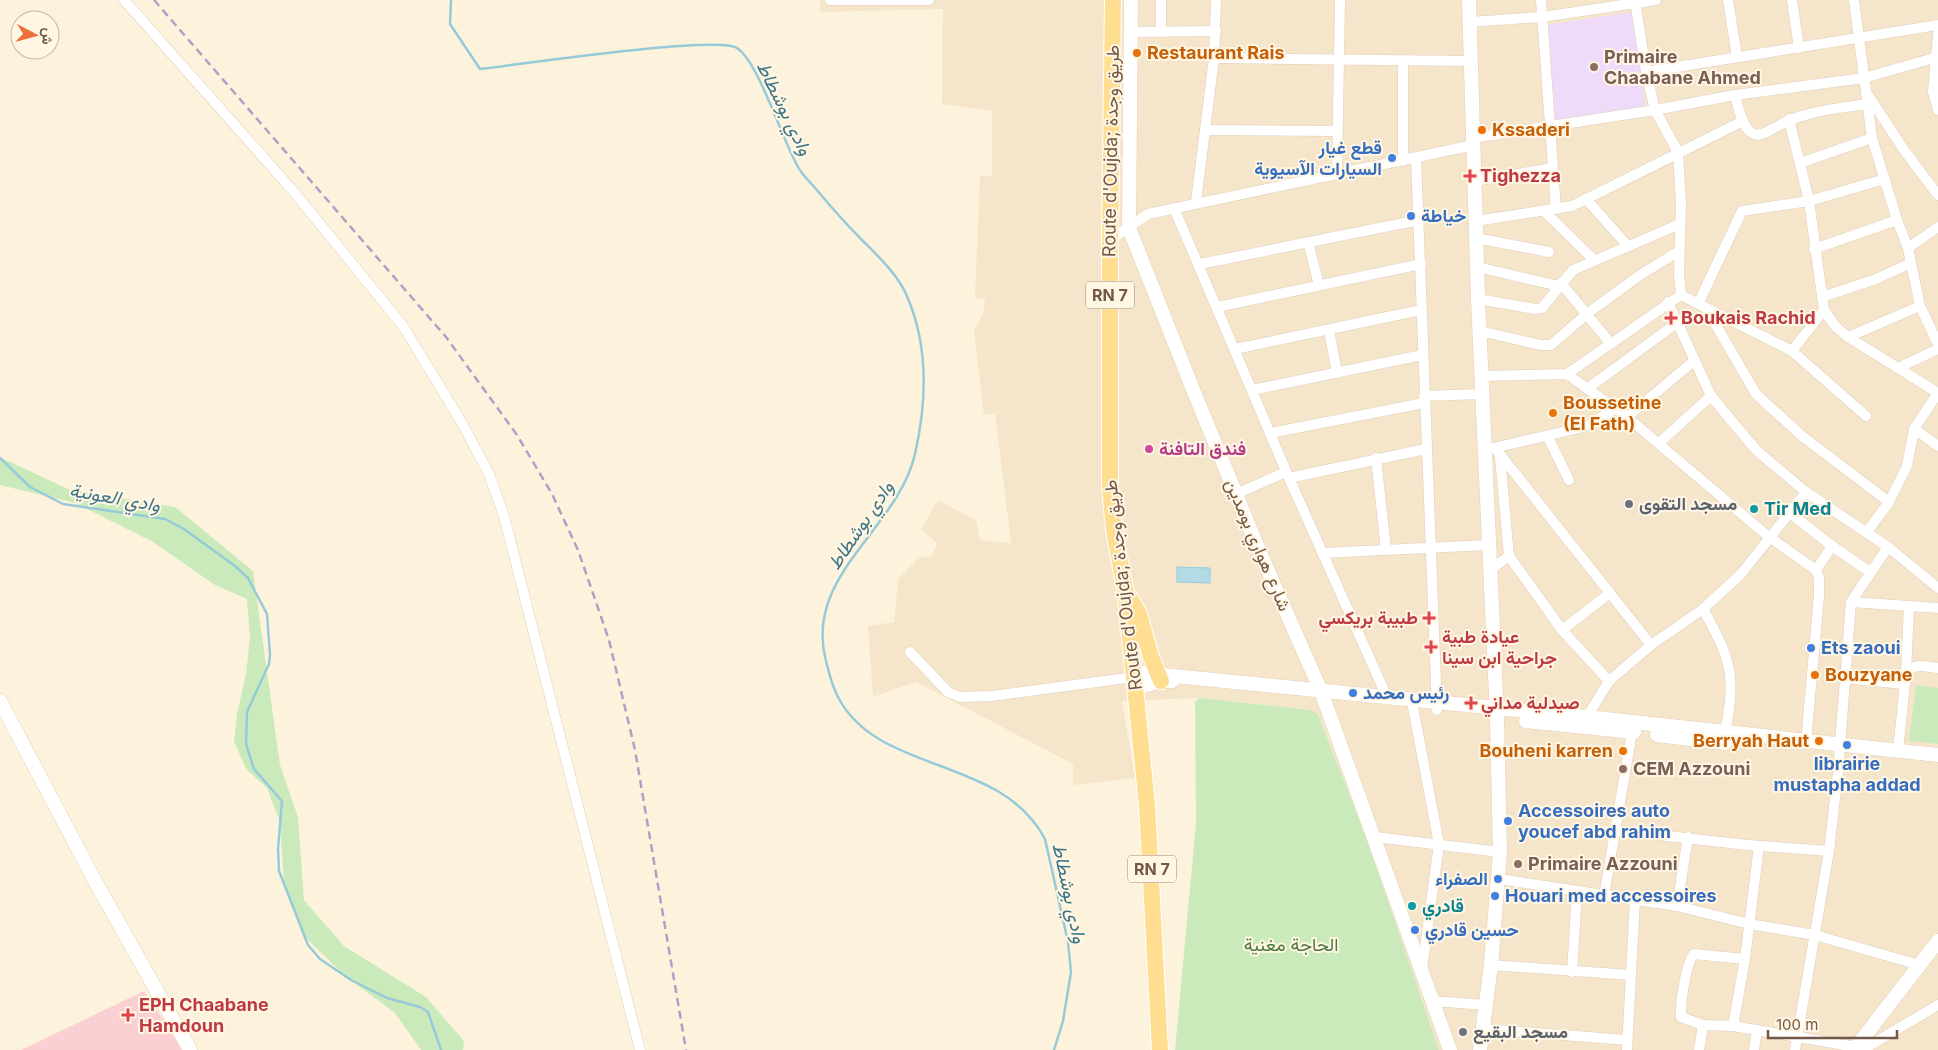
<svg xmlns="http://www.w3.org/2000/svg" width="1938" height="1050" font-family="Inter,Vazirmatn,sans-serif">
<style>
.residential{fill:#f5e5cb}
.education{fill:#f0daf9}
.medical{fill:#fbd0d2}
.green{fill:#cbeabc}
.water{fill:#b2dbe6;stroke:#97cad8}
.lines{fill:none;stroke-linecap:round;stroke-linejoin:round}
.stream{stroke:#97cad8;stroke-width:2.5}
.street-casing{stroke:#e1cfb9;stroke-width:11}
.secondary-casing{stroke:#e6d0b7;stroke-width:15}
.primary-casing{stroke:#fff;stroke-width:18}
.street{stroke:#fff;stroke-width:10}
.secondary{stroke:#fff;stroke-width:14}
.primary{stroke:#ffde92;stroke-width:16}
.rail{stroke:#b59dc5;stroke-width:2.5;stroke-dasharray:8 5;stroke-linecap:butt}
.food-dot{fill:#e8710a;stroke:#fff6e4;stroke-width:2}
.education-dot{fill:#8d6e63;stroke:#fff6e4;stroke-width:2}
.shop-dot{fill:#3f7fe0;stroke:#fff6e4;stroke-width:2}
.health-dot{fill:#e0444e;stroke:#fff6e4;stroke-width:2}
.hotel-dot{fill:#d1479c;stroke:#fff6e4;stroke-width:2}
.worship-dot{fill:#6b7280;stroke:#fff6e4;stroke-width:2}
.culture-dot{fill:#0f9aa8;stroke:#fff6e4;stroke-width:2}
.labels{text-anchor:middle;stroke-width:4;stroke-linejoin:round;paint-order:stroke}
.shield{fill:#fff6e4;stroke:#9d8875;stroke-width:1}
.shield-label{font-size:16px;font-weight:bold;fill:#735945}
.food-label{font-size:18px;font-weight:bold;fill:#c56008;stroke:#fff6e4;text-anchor:start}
.education-label{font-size:18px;font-weight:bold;fill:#785e54;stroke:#fff6e4;text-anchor:start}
.shop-label{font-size:18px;font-weight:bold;fill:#366cbe;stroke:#fff6e4;text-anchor:start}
.street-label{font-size:18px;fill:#735945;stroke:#fff6e4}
.health-label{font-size:18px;font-weight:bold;fill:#be3a42;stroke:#fff6e4;text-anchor:start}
.hotel-label{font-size:18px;font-weight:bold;fill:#b23c85;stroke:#fff6e4;text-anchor:start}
.worship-label{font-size:18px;font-weight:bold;fill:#5b616d;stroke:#fff6e4;text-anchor:start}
.culture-label{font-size:18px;font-weight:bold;fill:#0d838f;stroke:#fff6e4;text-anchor:start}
.park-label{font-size:18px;fill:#4b793d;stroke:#fff6e4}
.water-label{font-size:19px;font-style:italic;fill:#3e7687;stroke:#fff6e4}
</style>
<rect width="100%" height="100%" fill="#fdf3dd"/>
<polygon class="residential" points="820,0 1938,0 1938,1050 1439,1050 1366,837 1318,715 1311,710 1200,698 1122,701 1135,778 1073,785 1073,764 916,682 873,697 868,626 894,622 898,579 919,558 932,556 937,543 921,529 938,500 976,520 980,540 1011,543 995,413 984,415 974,331 983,313 985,299 975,298 980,176 992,176 992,111 942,104 943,9 820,12"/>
<polygon class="education" points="1632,12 1646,109 1552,126 1546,25"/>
<polygon class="medical" points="144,991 183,1050 21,1050"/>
<g class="green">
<polygon points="0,457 70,490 175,507 253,571 280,765 298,817 304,900 344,946 426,997 464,1041 463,1050 421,1050 395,1013 345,976 305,937 284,885 280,822 267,788 247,770 234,742 237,714 246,674 250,637 247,599 215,585 153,542 75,503 0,485"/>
<polygon points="1916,685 1938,688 1938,744 1909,741"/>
<polygon points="1200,698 1311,710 1318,715 1366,837 1439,1050 1175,1050 1196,823 1195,701"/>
</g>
<polygon class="water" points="1177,567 1210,568 1210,583 1177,582"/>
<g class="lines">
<g class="stream">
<path d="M451,0l-1,24 30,45c37,-4 236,-34 257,-21 21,13 46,93 60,117 4,9 13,17 19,24 15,18 30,35 47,52 15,15 34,33 43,53 23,51 21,107 9,160 -17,75 -112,122 -89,207 3,12 6,25 12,36 40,78 163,58 207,142l23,103 3,30 -8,49 -9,29"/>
<polyline points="0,458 30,487 63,504 165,519 184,529 235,566 248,578 267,614 270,655 269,664 247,712 246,744 254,769 282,801 278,849 279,871 308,945 320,959 351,980 387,998 420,1007 428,1012 441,1050"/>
</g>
<g class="street-casing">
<g id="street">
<polyline points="124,0 294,192 403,326 462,423 489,474 504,516 640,1050"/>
<polyline points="830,0 929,0"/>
<polyline points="1541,0 1556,209"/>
<polyline points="1635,0 1646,72 1655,110 1678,152 1681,204 1679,275 1681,295"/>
<polyline points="1728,0 1737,57"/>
<polyline points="1792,0 1799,48"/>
<polyline points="1854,0 1872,138 1897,220 1908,248 1920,306 1938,344"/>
<polyline points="1470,22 1542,17 1656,0"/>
<polyline points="1131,32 1216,31"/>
<polyline points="1161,32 1161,0"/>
<polyline points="1938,34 1933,92 1938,110"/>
<polyline points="1214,58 1472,61"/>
<polyline points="1403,60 1403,161"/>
<polyline points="1646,72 1938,25"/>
<polyline points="1866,92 1904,150 1938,195"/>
<path d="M1735,95c3,11 7,32 17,38 7,5 16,-2 22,-5 29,-17 60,-19 93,-24"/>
<polyline points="1789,119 1809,201 1824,310 1836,327 1848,337 1938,393"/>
<polyline points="1205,130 1337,131"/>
<polyline points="1473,138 1655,110 1735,95 1864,78 1934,58"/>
<polyline points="1416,158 1437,710"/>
<polyline points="1800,163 1872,138"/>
<polyline points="1337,174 1340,0"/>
<polyline points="1475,181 1553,168"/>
<polyline points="1586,199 1628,246"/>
<polyline points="1196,202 1214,58 1216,0"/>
<polyline points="1174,208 1289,478 1387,697"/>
<polyline points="1544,211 1594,260"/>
<polyline points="1476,221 1572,206 1743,121"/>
<polyline points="1476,238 1549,252"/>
<polyline points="1110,240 1148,214 1474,145"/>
<polyline points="1308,242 1319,285"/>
<polyline points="1908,248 1938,227"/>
<polyline points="1814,249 1897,220"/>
<polyline points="1200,264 1419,220"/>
<polyline points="1477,267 1559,286"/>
<polyline points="1561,283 1611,344"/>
<polyline points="1822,297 1876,279 1911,263"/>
<polyline points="1478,299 1535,309 1542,308 1573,270 1680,224"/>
<polyline points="1668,302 1711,396 1756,450 1806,492 1888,547 1938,588"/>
<polyline points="1698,304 1742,211 1809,201 1885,179"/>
<polyline points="1217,307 1421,264"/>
<polyline points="1706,308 1756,394 1802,436 1889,502"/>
<polyline points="1329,330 1337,373"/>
<polyline points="1480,331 1541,345 1551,345 1588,313 1640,275 1679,251"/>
<polyline points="1848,337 1920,306"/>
<polyline points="1235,349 1421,310"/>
<polyline points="1792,351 1824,310"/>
<polyline points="1898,368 1938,349"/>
<polyline points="1567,374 1627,417 1769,537 1816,570 1819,578 1819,596 1806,742"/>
<polyline points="1482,376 1567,374 1681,295 1792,351 1866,416"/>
<polyline points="1587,389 1678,322"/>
<polyline points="1252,390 1422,355"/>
<polyline points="1424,396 1482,394"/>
<polyline points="1627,417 1695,360"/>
<polyline points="1914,429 1938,446"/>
<polyline points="1270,433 1424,403"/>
<polyline points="1548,437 1569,480"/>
<polyline points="1659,443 1711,396"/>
<polyline points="1495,448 1651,645 1703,609 1741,574 1806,492"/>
<polyline points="1489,449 1579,428 1593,423 1615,408"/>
<polyline points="1500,457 1509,556"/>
<polyline points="1376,458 1386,550"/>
<polyline points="1289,478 1426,449"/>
<polyline points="1236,494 1286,472"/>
<polyline points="1790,513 1832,546 1870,572"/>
<polyline points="1867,532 1889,502 1907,466 1914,429 1938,393"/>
<polyline points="1322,553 1488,545"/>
<polyline points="1490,570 1509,556 1562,630 1609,681"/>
<polyline points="1816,570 1832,546"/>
<polyline points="1851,602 1938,608"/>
<path d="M1703,609c30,54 33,68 21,129"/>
<polyline points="1562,630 1610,593"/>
<polyline points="910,652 948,692 960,697 992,696 1134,677"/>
<polyline points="1906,673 1909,606"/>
<polyline points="1844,678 1903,684"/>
<polyline points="1413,707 1439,844 1422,969"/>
<polyline points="1587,721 1587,717 1609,681 1651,645"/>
<path d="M1898,751l8,-78c8,-11 20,-6 32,-5"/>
<polyline points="1614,830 1748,845 1829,851"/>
<polyline points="1375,837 1500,852"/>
<polyline points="1499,879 1677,906 1749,924 1815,935 1919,965"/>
<polyline points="1604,896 1632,732"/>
<polyline points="1677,906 1688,837"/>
<path d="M1745,959l-51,-5c-8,9 -14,50 -13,63l22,8 30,1 123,21"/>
<polyline points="1491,965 1631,975"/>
<polyline points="1572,972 1577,892"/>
<polyline points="1432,1001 1487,1005"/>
<polyline points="1733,1026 1745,959 1759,846"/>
<polyline points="1484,1029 1627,1040"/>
<polyline points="1627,1050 1635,899"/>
<polyline points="1699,1050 1703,1025"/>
<polyline points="1754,1050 1757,1030"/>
<polyline points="1795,1050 1829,851 1838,772 1851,602 1888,547"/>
<polyline points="1862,1050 1938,1005"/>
</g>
</g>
<g class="secondary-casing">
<g id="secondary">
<polyline points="1131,0 1129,228 1194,392 1261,555 1321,691 1450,1050"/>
<polyline points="1469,0 1478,299 1497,718 1500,852 1491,965 1480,1050"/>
<polyline points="1133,672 1587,717 1938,755"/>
<polyline points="1136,688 1161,681 1172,681"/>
<polyline points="0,701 95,881 190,1050"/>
<polyline points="1526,721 1634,732"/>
<polyline points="1657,735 1725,743"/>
<polyline points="1854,1050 1938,941"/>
</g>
</g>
<g class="primary-casing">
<g id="primary">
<polyline points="1113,0 1110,240 1110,487 1114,530 1125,589 1147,805 1160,1050"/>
<polyline points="1128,595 1139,614 1151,657 1161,681"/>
</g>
</g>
<use href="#street" class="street"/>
<use href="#secondary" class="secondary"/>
<use href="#primary" class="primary"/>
<polyline class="rail" points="154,0 446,337 517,435 552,494 578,550 609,640 635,750 686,1050"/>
</g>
<g class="food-dot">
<circle cx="1137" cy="53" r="5"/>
<circle cx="1482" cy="130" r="5"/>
<circle cx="1553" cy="413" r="5"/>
<circle cx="1815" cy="675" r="5"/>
<circle cx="1819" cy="741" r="5"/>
<circle cx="1623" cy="751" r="5"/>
</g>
<g class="education-dot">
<circle cx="1594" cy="67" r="5"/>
<circle cx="1623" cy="769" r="5"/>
<circle cx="1518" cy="864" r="5"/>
</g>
<g class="shop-dot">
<circle cx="1392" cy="158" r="5"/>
<circle cx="1411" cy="216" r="5"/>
<circle cx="1811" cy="648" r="5"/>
<circle cx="1353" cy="693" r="5"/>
<circle cx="1847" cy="745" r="5"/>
<circle cx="1508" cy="821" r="5"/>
<circle cx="1498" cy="879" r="5"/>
<circle cx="1495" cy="896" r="5"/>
<circle cx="1415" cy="930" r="5"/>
</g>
<g class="health-dot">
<path d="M1467.5 168.5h5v5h5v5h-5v5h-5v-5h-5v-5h5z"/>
<path d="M1668.5 310.5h5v5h5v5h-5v5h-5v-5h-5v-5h5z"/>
<path d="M1426.5 610.5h5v5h5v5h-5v5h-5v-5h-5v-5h5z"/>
<path d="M1428.5 639.5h5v5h5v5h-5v5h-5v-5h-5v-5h5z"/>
<path d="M1468.5 695.5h5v5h5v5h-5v5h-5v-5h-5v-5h5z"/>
<path d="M125.5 1007.5h5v5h5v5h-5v5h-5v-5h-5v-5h5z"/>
</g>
<circle class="hotel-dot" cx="1149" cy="449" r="5"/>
<g class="worship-dot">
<circle cx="1629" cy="504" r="5"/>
<circle cx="1463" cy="1032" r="5"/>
</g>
<g class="culture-dot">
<circle cx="1754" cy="509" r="5"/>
<circle cx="1412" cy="906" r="5"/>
</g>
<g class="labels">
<g class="shield">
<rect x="1086" y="281.5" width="48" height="27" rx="4"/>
<rect x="1128" y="855.5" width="48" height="27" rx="4"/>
</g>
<g class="shield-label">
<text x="1110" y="301">RN 7</text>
<text x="1152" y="875">RN 7</text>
</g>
<g class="food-label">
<text x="1147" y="59">Restaurant Rais</text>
<text x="1492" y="136">Kssaderi</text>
<text x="1563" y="409">Boussetine<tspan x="1563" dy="21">(El Fath)</tspan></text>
<text x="1825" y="681">Bouzyane</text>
<text x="1809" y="747" text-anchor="end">Berryah Haut</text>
<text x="1613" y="757" text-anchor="end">Bouheni karren</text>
</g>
<g class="education-label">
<text x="1604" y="63">Primaire<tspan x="1604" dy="21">Chaabane Ahmed</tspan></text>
<text x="1633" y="775">CEM Azzouni</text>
<text x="1528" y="870">Primaire Azzouni</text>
</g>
<g class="shop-label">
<text x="1382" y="154" text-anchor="end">قطع غيار<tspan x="1382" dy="21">السيارات الآسيوية</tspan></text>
<text x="1421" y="222">خياطة</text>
<text x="1821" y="654">Ets zaoui</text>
<text x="1363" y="699">رئيس محمد</text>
<text x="1847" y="770" text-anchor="middle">librairie<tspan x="1847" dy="21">mustapha addad</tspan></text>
<text x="1518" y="817">Accessoires auto<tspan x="1518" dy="21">youcef abd rahim</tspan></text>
<text x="1488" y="885" text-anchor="end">الصفراء</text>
<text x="1505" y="902">Houari med accessoires</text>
<text x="1425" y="936">حسين قادري</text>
</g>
<g class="street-label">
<text transform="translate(1111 151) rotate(-89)" y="6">Route d'Oujda; طريق وجدة</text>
<text transform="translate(1258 545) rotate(67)" y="6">شارع هواري بومدين</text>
<text transform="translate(1123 585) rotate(-97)" y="6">Route d'Oujda; طريق وجدة</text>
</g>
<g class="health-label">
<text x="1480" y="182">Tighezza</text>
<text x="1681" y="324">Boukais Rachid</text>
<text x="1418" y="624" text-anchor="end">طبيبة بريكسي</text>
<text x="1442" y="643">عيادة طبية<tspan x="1442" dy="21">جراحية ابن سينا</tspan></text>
<text x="1481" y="709">صيدلية مداني</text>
<text x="139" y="1011">EPH Chaabane<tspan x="139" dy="21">Hamdoun</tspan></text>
</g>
<g class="hotel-label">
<text x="1159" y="455">فندق التافنة</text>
</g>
<g class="worship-label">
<text x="1639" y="510">مسجد التقوى</text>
<text x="1473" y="1038">مسجد البقيع</text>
</g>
<g class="culture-label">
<text x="1764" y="515">Tir Med</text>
<text x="1422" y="912">قادري</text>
</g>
<g class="park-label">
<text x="1291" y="951">الحاجة مغنية</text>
</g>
<g class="water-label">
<text transform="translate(785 108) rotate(64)" y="7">وادي بوشطاط</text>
<text transform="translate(115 497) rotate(10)" y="7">وادي العونية</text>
<text transform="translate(860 525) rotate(-56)" y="7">وادي بوشطاط</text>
<text transform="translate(1070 893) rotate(78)" y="7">وادي بوشطاط</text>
</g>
</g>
<g transform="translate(35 35) rotate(96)"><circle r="24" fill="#fff6e4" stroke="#c7b7a4"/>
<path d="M0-4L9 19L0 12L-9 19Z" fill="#ed703c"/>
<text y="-8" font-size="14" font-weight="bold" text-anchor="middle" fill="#735945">ش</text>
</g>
<path d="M1768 1030v8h129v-8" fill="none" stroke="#735945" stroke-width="2.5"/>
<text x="1776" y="1030" font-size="15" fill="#735945" stroke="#fff6e4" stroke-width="4" paint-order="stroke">100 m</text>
</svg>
